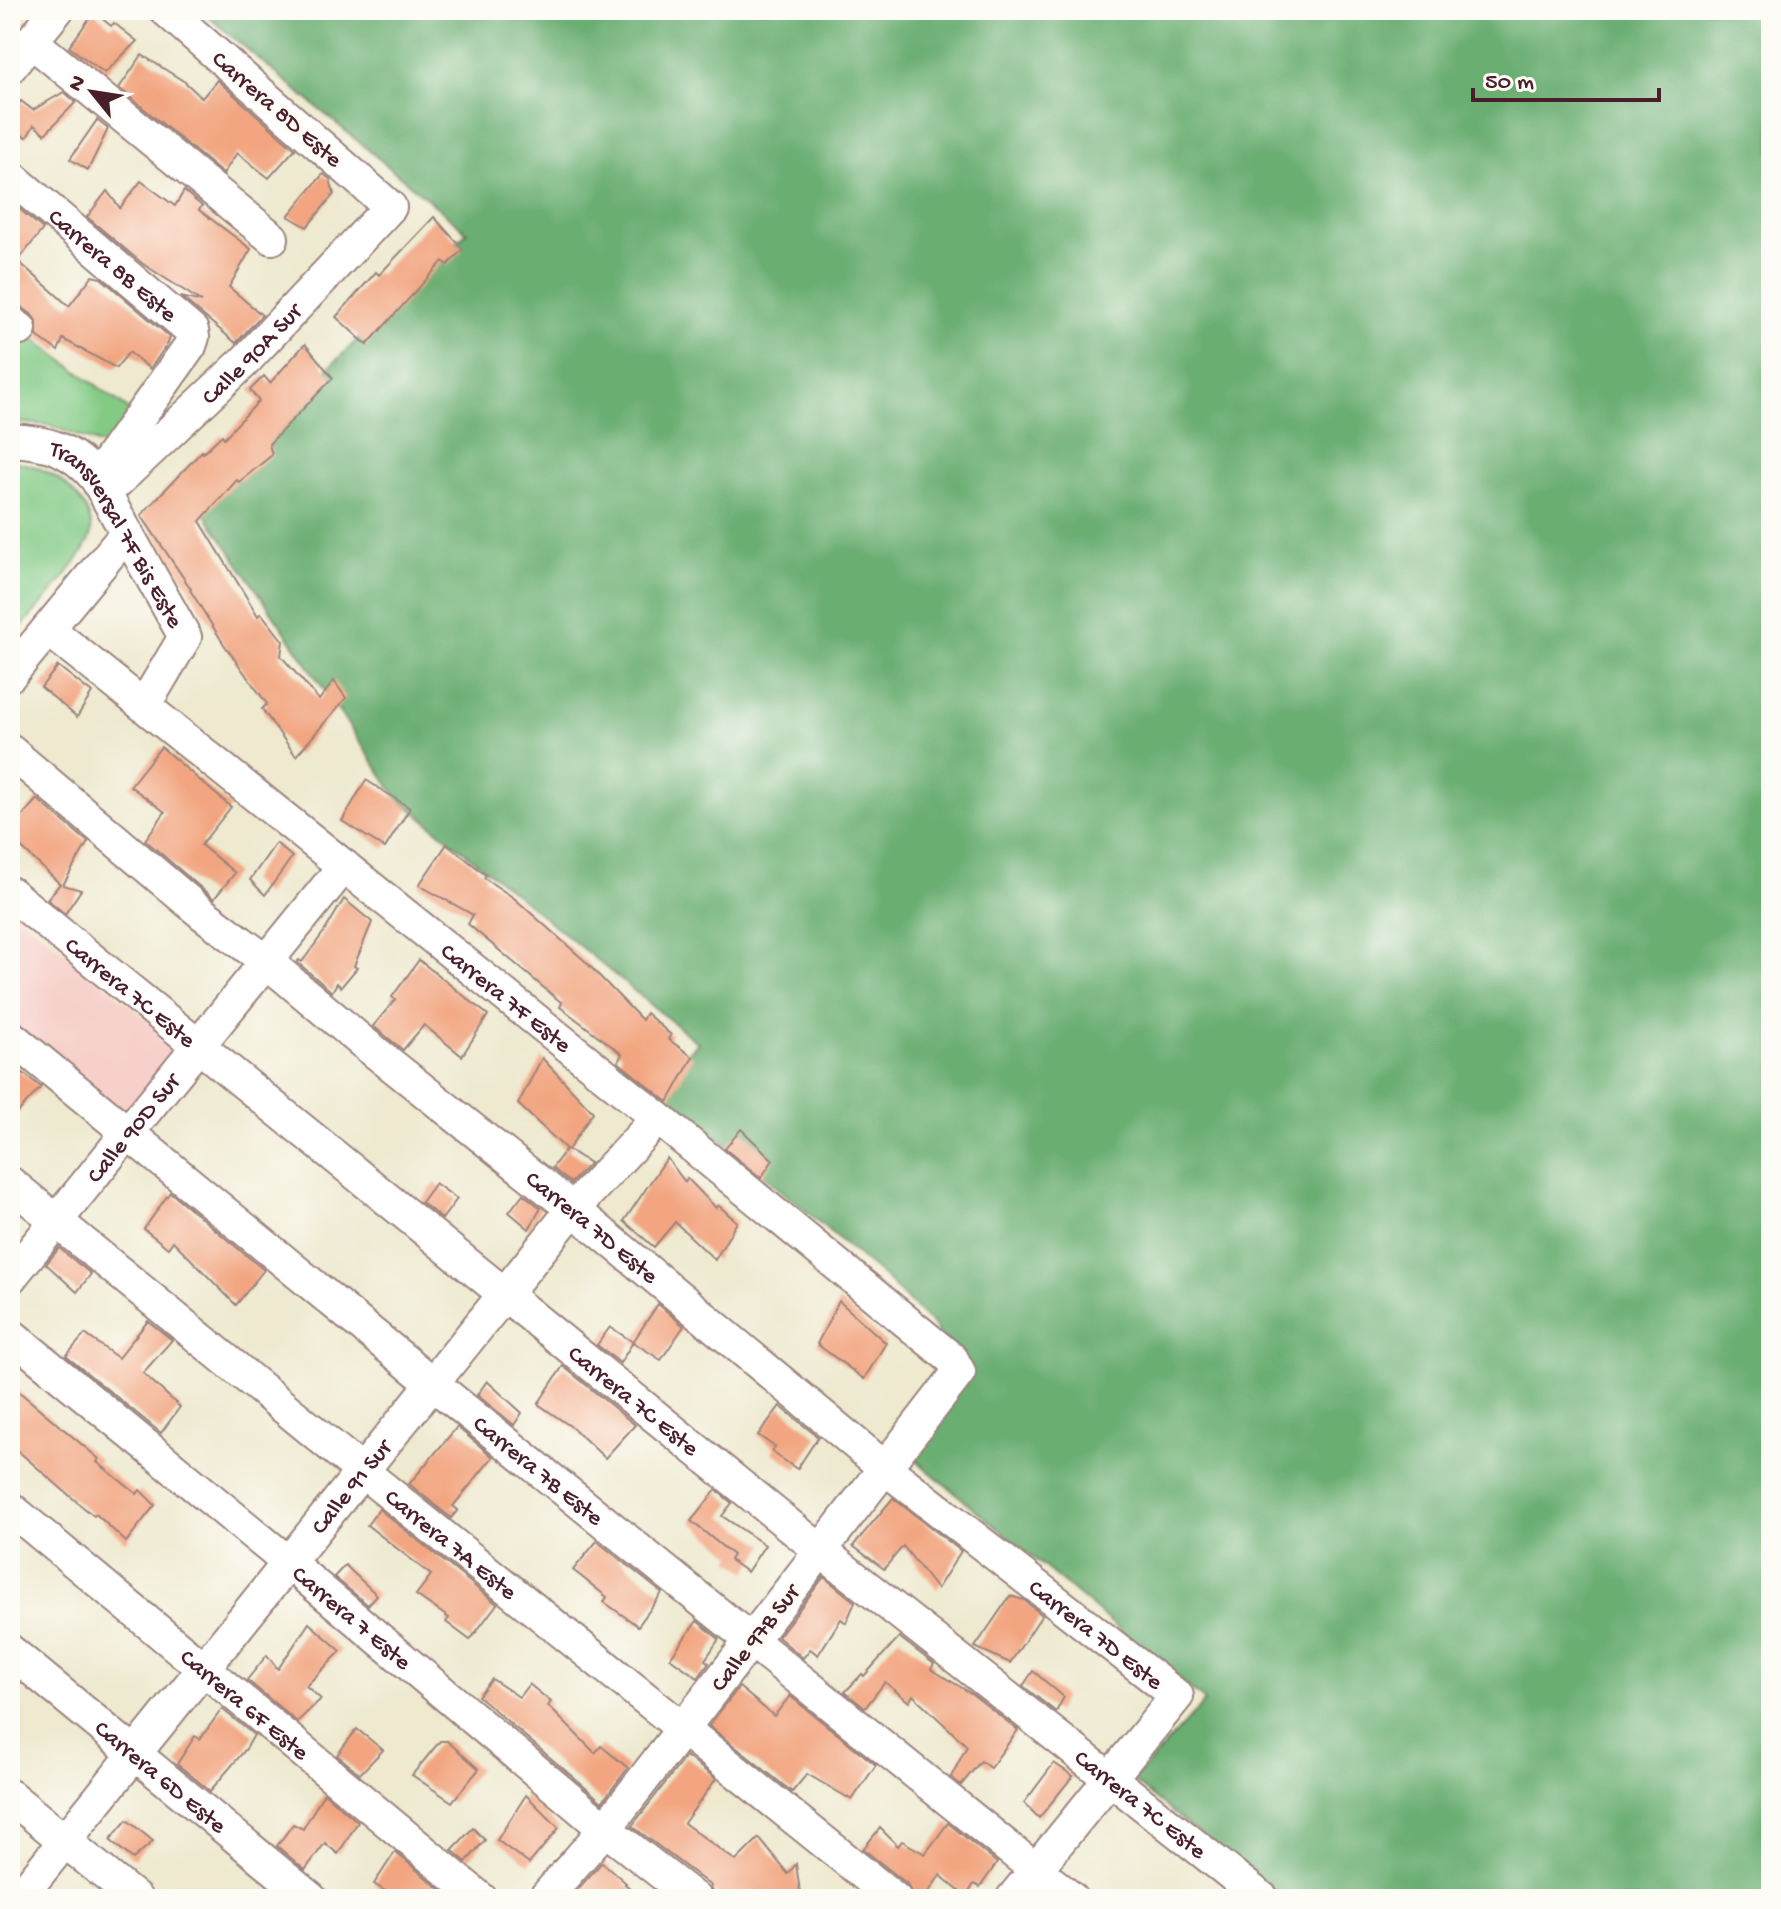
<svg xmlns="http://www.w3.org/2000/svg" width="1781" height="1909" font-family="'Gochi Hand',sans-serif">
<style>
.built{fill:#f7d0cb}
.green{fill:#83ca85;stroke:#667458;stroke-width:2}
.forest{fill:#6aae72;stroke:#5a664e;stroke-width:2}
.building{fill:#f2a580}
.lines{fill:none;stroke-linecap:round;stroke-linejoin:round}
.minor-casing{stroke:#9c847d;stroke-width:36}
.minor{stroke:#fff;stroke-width:32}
.labels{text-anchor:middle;stroke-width:8;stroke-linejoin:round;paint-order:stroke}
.street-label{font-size:24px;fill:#4a1f2b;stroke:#fdfcf7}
</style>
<rect width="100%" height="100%" fill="#fdfcf7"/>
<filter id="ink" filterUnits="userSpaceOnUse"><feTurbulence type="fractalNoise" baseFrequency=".0125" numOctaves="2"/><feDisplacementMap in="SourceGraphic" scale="16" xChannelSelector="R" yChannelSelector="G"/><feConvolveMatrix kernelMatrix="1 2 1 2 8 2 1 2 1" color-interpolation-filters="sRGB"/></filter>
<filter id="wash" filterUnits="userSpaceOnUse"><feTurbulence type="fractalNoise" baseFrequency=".006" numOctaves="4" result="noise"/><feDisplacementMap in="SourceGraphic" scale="32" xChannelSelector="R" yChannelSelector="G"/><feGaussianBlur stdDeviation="1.8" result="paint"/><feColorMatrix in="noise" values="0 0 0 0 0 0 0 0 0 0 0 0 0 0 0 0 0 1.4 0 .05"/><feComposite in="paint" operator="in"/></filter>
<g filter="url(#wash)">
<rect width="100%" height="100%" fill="#eee9cf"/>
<polygon class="built" points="10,908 184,1049 129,1117 10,1020"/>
<g class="green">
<polygon points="10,321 136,415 111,448 49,425 10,422"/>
<path d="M10,460c11,3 25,5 35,11 21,11 48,35 46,61 -3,25 -63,86 -81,108z"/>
</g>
<polygon class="forest" points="200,10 1771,10 1771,1899 1280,1899 1133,1781 1205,1701 911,1456 968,1376 933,1325 885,1278 656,1085 698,1043 397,797 195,499 467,232"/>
<g id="blocks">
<g class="building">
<polygon points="94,12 111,26 114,23 137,41 105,73 69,47"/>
<polygon points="142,55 185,82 202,98 217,80 295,149 269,178 237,153 223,174 119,88"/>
<polygon points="64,92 76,102 45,134 34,125 27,137 10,131 10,115 21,101 33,110"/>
<polygon points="97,120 108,129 88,170 70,159"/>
<polygon points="323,174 330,179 334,194 307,227 288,216"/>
<polygon points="141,181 175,206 184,191 202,206 199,210 251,249 229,287 262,315 236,343 181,297 202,302 143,264 87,217 107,191 120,208"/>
<polygon points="10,201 43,229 18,261 69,306 92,276 101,278 170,337 168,343 150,369 129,352 116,368 63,339 58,351 37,336 37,322 31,314 20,306 10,303"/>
<polygon points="434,217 463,249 448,265 443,261 367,345 336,317 376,272 379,275"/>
<polygon points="305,344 333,378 269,444 272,455 239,482 237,480 200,521 258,616 261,613 283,641 281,656 319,700 334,681 346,698 296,756 262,709 267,704 225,646 190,590 191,589 141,515 202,451 203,453 222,435 224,438 259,401 250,390 264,376 270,383"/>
<polygon points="58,666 92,693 77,717 41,687"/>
<polygon points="161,747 231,807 201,845 235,873 214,899 145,840 165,812 130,786"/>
<polygon points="366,780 410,808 385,848 342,821"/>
<polygon points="37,799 88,842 63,885 81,890 65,914 47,899 60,884 10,837 10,830"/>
<polygon points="276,843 292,857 265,895 250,880"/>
<polygon points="447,844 486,875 484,878 514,898 585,961 642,1020 646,1013 671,1035 668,1039 693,1057 668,1102 618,1062 622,1054 560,1007 562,1003 468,924 473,915 419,885"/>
<polygon points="344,899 372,922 354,966 357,968 341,987 337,983 332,992 297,962 299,960 302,962 326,929"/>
<polygon points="419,960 488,1015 462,1056 424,1025 403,1050 373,1026 395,1000 392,997"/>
<polygon points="542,1058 593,1112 568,1150 590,1163 571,1183 552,1168 566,1149 518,1104"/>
<polygon points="10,1063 41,1087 10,1121"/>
<polygon points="741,1129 773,1160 761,1178 725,1149"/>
<polygon points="667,1158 685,1182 687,1178 716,1208 718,1205 737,1222 715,1260 675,1222 654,1247 624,1221"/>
<polygon points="435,1183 457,1199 442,1219 421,1202"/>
<polygon points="170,1192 264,1270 236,1305 173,1241 168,1248 144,1229"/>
<polygon points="523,1194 541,1208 529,1229 509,1212"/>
<polygon points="59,1248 91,1274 77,1292 46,1264"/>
<polygon points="839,1301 886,1343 864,1379 817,1344"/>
<polygon points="658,1304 684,1326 661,1360 633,1342"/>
<polygon points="148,1321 172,1340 143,1373 180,1407 161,1433 66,1356 85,1334 118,1358"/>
<polygon points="610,1327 633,1342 620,1363 597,1345"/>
<polygon points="563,1366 635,1425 605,1458 573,1428 538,1404"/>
<polygon points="487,1381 522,1413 514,1425 477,1395"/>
<polygon points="10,1384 99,1459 97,1462 137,1494 140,1490 155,1505 126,1542 96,1514 94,1516 78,1503 10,1444"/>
<polygon points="780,1406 818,1437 797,1469 772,1452 775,1447 758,1435"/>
<polygon points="457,1427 493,1457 453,1506 458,1510 451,1518 409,1484"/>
<polygon points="716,1490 732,1503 722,1516 765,1545 747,1572 730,1560 733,1555 691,1521"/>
<polygon points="893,1498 961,1551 937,1589 903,1546 884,1569 853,1546"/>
<polygon points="379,1509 497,1604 470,1640 446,1622 449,1618 416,1595 431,1575 367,1525"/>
<polygon points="597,1541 662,1593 638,1626 604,1602 607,1597 573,1570"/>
<polygon points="345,1565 377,1595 368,1605 334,1577"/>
<polygon points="824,1577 855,1602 846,1623 841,1619 818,1655 810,1649 803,1658 778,1637"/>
<polygon points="1010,1596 1024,1600 1042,1615 1010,1663 975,1647"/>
<polygon points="697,1621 719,1639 705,1660 709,1663 698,1678 670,1658"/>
<polygon points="309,1623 341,1651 306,1686 321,1699 297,1722 247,1680 267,1655 278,1669"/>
<polygon points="899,1637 934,1664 931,1669 972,1694 1018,1730 990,1768 981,1761 961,1785 951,1777 967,1746 913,1695 909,1702 885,1682 865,1708 845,1692 862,1674 864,1676"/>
<polygon points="1033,1671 1064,1697 1056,1712 1023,1686"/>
<polygon points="492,1679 519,1697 529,1684 551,1702 548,1706 595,1753 601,1746 628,1768 602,1802 478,1696"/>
<polygon points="739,1687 774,1716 790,1696 876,1765 852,1800 807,1774 792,1792 709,1726"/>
<polygon points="222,1709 254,1735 246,1749 210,1791 177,1764 195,1736 200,1739"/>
<polygon points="357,1729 383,1750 360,1774 337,1755"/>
<polygon points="440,1741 447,1741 479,1769 452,1802 412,1775"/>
<polygon points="686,1756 716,1779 684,1823 736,1861 759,1838 788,1874 796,1864 801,1899 722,1899 712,1892 710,1888 711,1886 632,1826"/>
<polygon points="1054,1763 1073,1776 1039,1818 1024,1803"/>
<polygon points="324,1793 358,1822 338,1854 325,1843 305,1870 277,1846 293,1824 303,1829"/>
<polygon points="526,1795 559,1828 529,1864 497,1840"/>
<polygon points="127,1820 153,1841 133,1859 110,1840"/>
<polygon points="948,1823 997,1863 980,1887 974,1884 966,1897 940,1875 924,1899 914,1899 907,1884 863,1849 880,1828 898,1846 902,1841 925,1854"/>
<polygon points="473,1828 485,1840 466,1862 452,1850"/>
<polygon points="395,1852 446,1894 443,1899 398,1899 374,1884"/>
<polygon points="602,1862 626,1883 625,1884 643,1899 569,1899"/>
</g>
</g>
</g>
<g filter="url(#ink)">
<use href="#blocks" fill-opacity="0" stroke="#9c847d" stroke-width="2"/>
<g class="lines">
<g class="minor-casing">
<g id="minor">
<polyline points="31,41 272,238"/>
<polyline points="10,67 57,10"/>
<path id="s1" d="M10,176l182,155 1,6 -3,9 -94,132"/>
<polyline points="10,322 20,329"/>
<path id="s2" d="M10,440c38,2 60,8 86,38l89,159 -40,67"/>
<path id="s3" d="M105,493l139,-131 146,-155 -224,-197"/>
<path id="s4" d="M48,629l610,489 294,241 7,13 -354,457 -61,70"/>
<polyline points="10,675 127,533"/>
<path id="s5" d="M10,751l193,163 63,47 94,79 213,169 312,259 292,228 -165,203"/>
<path id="s6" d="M10,893l811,658 442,348"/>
<path id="s7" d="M10,1036l423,348 639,515"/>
<path id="s8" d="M10,1183l353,289 532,427"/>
<path id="s9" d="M10,1278l334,-412"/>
<path id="s10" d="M10,1334l280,230 315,265 90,70"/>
<path id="s11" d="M10,1508l471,391"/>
<path id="s12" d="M10,1651l301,248"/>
<polyline points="10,1796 136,1899"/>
<path id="s13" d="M18,1899l555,-690 85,-91"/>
</g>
</g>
<use href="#minor" class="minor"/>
</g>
</g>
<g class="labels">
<g class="street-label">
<text transform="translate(278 108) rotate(41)" y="8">Carrera 8D Este</text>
<text dy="8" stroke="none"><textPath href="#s1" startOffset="136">Carrera 8B Este</textPath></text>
<text dy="8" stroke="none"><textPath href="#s3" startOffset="202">Calle 90A Sur</textPath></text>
<text dy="8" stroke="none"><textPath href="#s2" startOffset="154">Transversal 7F Bis Este</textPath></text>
<text dy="8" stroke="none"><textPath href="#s6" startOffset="156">Carrera 7C Este</textPath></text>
<text dy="8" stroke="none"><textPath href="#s4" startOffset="588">Carrera 7F Este</textPath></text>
<text dy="8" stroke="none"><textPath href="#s9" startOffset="194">Calle 90D Sur</textPath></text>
<text dy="8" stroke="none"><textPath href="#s5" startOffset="752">Carrera 7D Este</textPath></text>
<text dy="8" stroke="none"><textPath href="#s6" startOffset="804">Carrera 7C Este</textPath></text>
<text dy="8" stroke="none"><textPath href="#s7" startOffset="684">Carrera 7B Este</textPath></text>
<text dy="8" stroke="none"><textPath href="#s13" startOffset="530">Calle 91 Sur</textPath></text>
<text dy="8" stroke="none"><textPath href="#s8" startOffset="570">Carrera 7A Este</textPath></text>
<text dy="8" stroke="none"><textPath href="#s10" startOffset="444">Carrera 7 Este</textPath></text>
<text dy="8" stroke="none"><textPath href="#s5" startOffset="1400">Carrera 7D Este</textPath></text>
<text transform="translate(754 1637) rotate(-52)" y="8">Calle 97B Sur</text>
<text dy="8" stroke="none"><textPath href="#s11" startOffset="306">Carrera 6F Este</textPath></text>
<text dy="8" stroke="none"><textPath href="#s12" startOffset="196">Carrera 6D Este</textPath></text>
<text dy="8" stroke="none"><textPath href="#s6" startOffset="1452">Carrera 7C Este</textPath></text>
</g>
</g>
<rect width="1781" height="1909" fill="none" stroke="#fdfcf7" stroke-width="40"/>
<g transform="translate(92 92) rotate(300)" stroke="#fdfcf7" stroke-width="6" paint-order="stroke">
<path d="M0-6L14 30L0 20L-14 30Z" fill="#4a1f2b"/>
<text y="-12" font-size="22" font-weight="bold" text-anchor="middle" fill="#4a1f2b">N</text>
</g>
<path d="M1473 88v12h186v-12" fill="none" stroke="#4a1f2b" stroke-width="4"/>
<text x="1485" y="88" font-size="24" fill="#4a1f2b" stroke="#fdfcf7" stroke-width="6" paint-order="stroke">50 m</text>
</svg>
